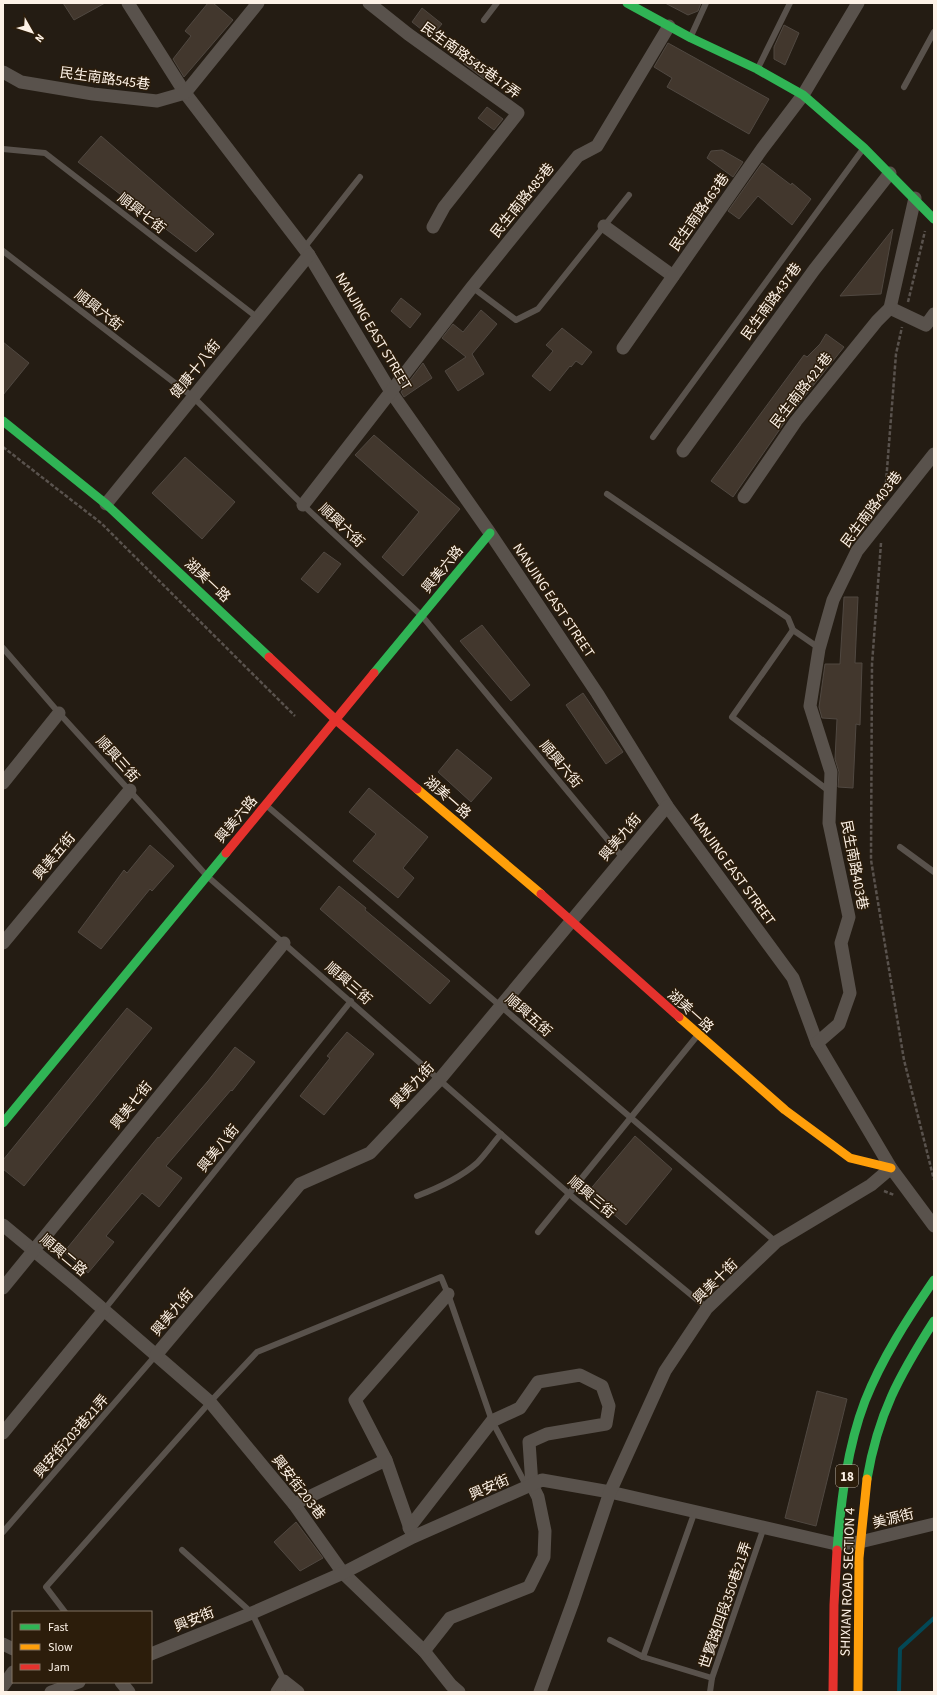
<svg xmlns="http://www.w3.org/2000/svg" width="937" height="1695" font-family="'Source Sans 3','Noto Sans TC',sans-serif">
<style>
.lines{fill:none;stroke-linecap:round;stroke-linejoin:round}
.stream{stroke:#034856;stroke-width:4}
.building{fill:#42372d;stroke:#504841}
.path{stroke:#59524d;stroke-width:2.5;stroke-dasharray:4 2;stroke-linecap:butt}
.lane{stroke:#59524c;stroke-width:6}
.street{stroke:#59524c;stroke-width:13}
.fast{stroke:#30b455;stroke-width:9}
.slow{stroke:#ff9f0a;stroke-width:9}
.jam{stroke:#e5322d;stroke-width:9}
.labels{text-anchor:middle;stroke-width:3;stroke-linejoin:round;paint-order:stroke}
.shield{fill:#2c1d0b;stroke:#beb2a5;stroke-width:1}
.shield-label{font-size:13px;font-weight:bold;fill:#fdf2e7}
.street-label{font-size:14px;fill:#fdf2e7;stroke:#2c1d0b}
</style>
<rect width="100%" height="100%" fill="#241c13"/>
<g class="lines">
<polyline class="stream" points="899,1692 900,1649 934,1618"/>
</g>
<g class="building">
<polygon points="63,3 105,3 74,20"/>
<polygon points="208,3 213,3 233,20 184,77 173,59 191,36 185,31"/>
<polygon points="665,3 701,3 698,11 688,15"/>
<polygon points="422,8 442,24 431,37 412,22"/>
<polygon points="784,25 799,33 785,65 774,59 774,47"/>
<polygon points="668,43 769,99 749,134 667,87 672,78 654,67"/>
<polygon points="470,54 491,69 484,79 463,63"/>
<polygon points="487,107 503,119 494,130 478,118"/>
<polygon points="101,136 214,234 196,252 78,162"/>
<polygon points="722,150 743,162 733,177 707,158 711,151"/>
<polygon points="762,163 791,185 792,183 811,199 792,225 758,196 739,219 728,211"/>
<polygon points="893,229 881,294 840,296"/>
<polygon points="401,298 421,314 410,328 391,311"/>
<polygon points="481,310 497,324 472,354 484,374 458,391 445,371 466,357 442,338 453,324 463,332"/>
<polygon points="562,328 592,352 582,365 576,361 571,367 570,366 550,391 532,376 553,351 546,345"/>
<polygon points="826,334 844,347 789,416 733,497 711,481 804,355 807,357 820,344"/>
<polygon points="3,342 29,363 3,395"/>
<polygon points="423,363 432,378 404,397 401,392"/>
<polygon points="374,435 460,509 403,576 382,557 419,512 355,455"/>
<polygon points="185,457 235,502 202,539 152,493"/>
<polygon points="324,552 341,564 318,593 301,579"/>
<polygon points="844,597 858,597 855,663 862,663 860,725 856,724 853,788 838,787 839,772 835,759 837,719 822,718 819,707 825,664 840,664"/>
<polygon points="482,625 530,685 511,701 460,641"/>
<polygon points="583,693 623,752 606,764 566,705"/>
<polygon points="457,749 492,778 471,802 438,772"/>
<polygon points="369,788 428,837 403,868 414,878 398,898 353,861 376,834 349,812"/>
<polygon points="150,845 174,866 152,891 150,889 101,949 78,932 124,870 127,873"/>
<polygon points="339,886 366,908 365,910 450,981 430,1004 320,909"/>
<polygon points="127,1008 152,1028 24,1186 3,1169 3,1160"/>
<polygon points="347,1032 374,1054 324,1115 300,1096 330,1058 327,1056"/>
<polygon points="235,1047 255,1062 232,1091 231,1090 166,1166 182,1178 159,1207 142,1193 106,1236 114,1242 88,1273 64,1252 158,1137 159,1138 208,1081"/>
<polygon points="635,1136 672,1169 626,1225 588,1192"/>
<polygon points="817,1391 847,1399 816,1526 785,1518"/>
<polygon points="296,1522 323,1558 300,1571 274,1542"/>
</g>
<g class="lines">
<g class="path">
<polyline points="908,302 925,231"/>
<polyline points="3,447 101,523 295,716"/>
<polyline points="885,495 896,354 902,327"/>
<polyline points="881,543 872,664 871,860 904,1060 934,1180"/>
<polyline points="884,1191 894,1195"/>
</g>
<g class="lane">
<polyline points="484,20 497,3"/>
<polyline points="691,36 706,3"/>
<polyline points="758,68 790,3"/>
<polyline points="904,87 934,32"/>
<polyline points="3,149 45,153 258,318"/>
<polyline points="304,248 360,177"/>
<polyline points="3,251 193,397 303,505 422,616 623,858"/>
<polyline points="472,287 516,320 538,309 629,195"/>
<polyline points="653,437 863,149"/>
<polyline points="607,494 788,618 793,630 819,648"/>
<polyline points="793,630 732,717 829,791"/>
<polyline points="3,648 59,713 207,876 575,1199 707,1308"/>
<polyline points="267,806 776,1242"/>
<polyline points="900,847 934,872"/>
<path d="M417,1196c21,-8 43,-18 60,-33 9,-9 16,-20 24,-29"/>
<polyline points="538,1232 697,1036"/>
<polyline points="104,1310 351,1001"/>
<polyline points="3,1532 156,1355"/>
<polyline points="182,1550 252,1613 284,1681"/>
<polyline points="65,1612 46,1587 210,1402 257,1352 441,1277 448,1294 492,1421 527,1487"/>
<polyline points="610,1640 643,1657 712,1678"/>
<polyline points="643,1657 695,1511"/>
<polyline points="710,1692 712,1678 764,1527"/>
</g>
<g class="street">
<polyline points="128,3 185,93 309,255 391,392 490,533 597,693 667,806 793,978 817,1043 891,1168 934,1226"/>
<polyline points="369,3 408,34 518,113 444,207 433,227"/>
<polyline points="3,72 21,82 93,94 157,101 185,93 258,3"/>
<polyline points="604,226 673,276"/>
<polyline points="890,308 926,325 934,314"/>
<polyline points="623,348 762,149 803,95 858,3"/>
<polyline points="683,451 814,270 890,173"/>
<polyline points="744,497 796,421 877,321 890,308 915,198"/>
<polyline points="106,504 309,255"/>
<polyline points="303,505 472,287 578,156 597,146 669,26"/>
<polyline points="3,783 59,713"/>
<polyline points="3,943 130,790"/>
<polyline points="817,1043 839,1024 850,993 841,943 849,917 829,823 831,772 810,706 819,649 833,600 857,551 934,454"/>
<polyline points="3,1225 74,1284 210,1402 294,1504 343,1573 424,1651 451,1685 459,1692"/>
<polyline points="3,1288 284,943"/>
<polyline points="156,1355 300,1184 370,1153 440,1079 667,806"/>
<polyline points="3,1433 104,1310"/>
<polyline points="294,1504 386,1460"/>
<polyline points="409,1528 492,1421 520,1408 538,1382 580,1375 602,1386 609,1406 606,1424 547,1434 529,1442 532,1485 538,1497 545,1531 544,1557 529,1587 450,1618 424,1651"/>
<polyline points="412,1534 386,1460 355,1400 448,1294"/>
<polyline points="3,1644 13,1649"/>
<polyline points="151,1654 252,1613 343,1573 413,1537 542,1480 610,1492 836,1544 860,1542 934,1524"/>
<polyline points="121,1682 129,1692"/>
<polyline points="3,1686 13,1672"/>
<polyline points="51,1692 79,1682"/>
<polyline points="277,1692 284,1681 298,1692"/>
<polyline points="540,1692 573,1602 610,1492 665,1371 707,1308 776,1242 871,1185 891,1168"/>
</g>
<g class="fast">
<polyline points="627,3 691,38 757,69 803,95 864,148 934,219"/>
<polyline points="3,421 106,504 269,657"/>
<polyline points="374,673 490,533"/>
<polyline points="3,1123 226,853"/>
<path d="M867,1479c11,-65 32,-103 67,-158"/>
<path d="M837,1550c4,-49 10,-102 28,-149 17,-43 43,-83 69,-121"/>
</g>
<g class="slow">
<polyline points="417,789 541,894"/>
<polyline points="679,1017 785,1110 850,1158 891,1168"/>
<polyline points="858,1692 859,1558 867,1479"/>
</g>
<g class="jam">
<polyline points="269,657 336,720 417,789"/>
<polyline points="226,853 374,673"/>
<polyline points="541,894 679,1017"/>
<polyline points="833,1692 834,1605 837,1550"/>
</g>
</g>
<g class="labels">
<rect class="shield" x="836" y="1465" width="22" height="22" rx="3"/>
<g class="shield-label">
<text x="847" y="1481">18</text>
</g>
<g class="street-label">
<text transform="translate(471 60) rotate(36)" y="5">民生南路545巷17弄</text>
<text transform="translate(105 78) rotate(8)" y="5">民生南路545巷</text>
<text transform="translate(522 200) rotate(-51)" y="5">民生南路485巷</text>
<text transform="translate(699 212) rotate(-55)" y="5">民生南路463巷</text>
<text transform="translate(142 213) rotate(38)" y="5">順興七街</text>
<text transform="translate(771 301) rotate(-54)" y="5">民生南路437巷</text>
<text transform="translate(99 310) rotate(38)" y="5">順興六街</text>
<text transform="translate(374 331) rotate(59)" y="5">NANJING EAST STREET</text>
<text transform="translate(195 369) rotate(-51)" y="5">健康十八街</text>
<text transform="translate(801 390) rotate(-52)" y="5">民生南路421巷</text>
<text transform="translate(871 509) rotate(-53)" y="5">民生南路403巷</text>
<text transform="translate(342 525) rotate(43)" y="5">順興六街</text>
<text transform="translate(442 569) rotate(-51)" y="5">興美六路</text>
<text transform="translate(208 580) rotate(43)" y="5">湖美一路</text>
<text transform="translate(554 600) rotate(56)" y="5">NANJING EAST STREET</text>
<text transform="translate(118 759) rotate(48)" y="5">順興三街</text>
<text transform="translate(561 764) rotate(50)" y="5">順興六街</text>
<text transform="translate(448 797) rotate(41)" y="5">湖美一路</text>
<text transform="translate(236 819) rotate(-50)" y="5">興美六路</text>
<text transform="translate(620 837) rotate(-50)" y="5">興美九街</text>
<text transform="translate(54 856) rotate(-50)" y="5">興美五街</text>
<text transform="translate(855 865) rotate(79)" y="5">民生南路403巷</text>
<text transform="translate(733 869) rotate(54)" y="5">NANJING EAST STREET</text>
<text transform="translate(349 983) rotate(41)" y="5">順興三街</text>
<text transform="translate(691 1011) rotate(42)" y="5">湖美一路</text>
<text transform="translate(529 1015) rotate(41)" y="5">順興五街</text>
<text transform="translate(412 1085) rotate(-47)" y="5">興美九街</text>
<text transform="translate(131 1105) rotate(-51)" y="5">興美七街</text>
<text transform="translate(218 1148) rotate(-51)" y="5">興美八街</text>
<text transform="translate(592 1197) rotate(40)" y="5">順興三街</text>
<text transform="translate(64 1255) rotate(40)" y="5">順興二路</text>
<text transform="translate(715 1281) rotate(-45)" y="5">興美十街</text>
<text transform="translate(172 1312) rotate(-50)" y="5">興美九街</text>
<text transform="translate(71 1436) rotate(-49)" y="5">興安街203巷21弄</text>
<text transform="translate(299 1487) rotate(52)" y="5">興安街203巷</text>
<text transform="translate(489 1487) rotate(-24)" y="5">興安街</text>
<text transform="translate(893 1518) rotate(-14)" y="5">美源街</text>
<text transform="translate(847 1582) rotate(-88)" y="5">SHIXIAN ROAD SECTION 4</text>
<text transform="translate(725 1605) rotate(-71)" y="5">世賢路四段350巷21弄</text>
<text transform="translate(194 1619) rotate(-22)" y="5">興安街</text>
</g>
</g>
<rect width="937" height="1695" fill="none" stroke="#fdf2e7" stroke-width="8"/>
<rect x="12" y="1611" width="140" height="72" fill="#2c1d0b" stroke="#807263"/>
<rect x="20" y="1624" width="20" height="6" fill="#30b455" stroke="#807263"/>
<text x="48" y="1631" font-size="12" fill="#fdf2e7">Fast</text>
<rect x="20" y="1644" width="20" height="6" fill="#ff9f0a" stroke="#807263"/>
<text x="48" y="1651" font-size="12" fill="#fdf2e7">Slow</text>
<rect x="20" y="1664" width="20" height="6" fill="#e5322d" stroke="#807263"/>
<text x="48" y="1671" font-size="12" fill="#fdf2e7">Jam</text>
<g transform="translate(32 32) rotate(129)" stroke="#2c1d0b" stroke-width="3" paint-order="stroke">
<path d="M0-3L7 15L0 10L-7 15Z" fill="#fdf2e7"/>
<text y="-6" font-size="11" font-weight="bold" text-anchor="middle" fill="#fdf2e7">N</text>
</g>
</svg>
